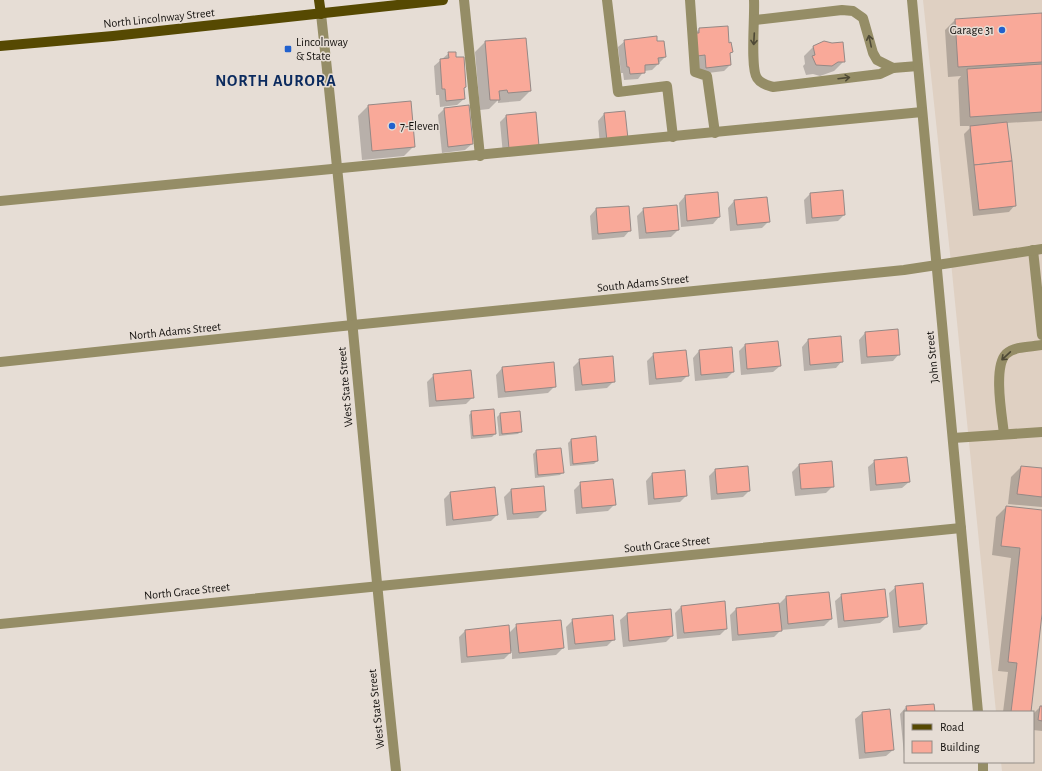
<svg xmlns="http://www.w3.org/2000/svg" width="1042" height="771" font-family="'Alegreya Sans',sans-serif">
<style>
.built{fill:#dfd0c2}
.shadow{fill:#0003}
.building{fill:#f9a999;stroke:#958986}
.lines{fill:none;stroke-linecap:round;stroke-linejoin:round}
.minor{stroke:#958d66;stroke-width:10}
.major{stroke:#564902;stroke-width:10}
.oneway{stroke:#4e4936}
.poi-dot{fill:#2161ce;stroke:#e6ddd5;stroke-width:1.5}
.labels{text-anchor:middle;stroke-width:3;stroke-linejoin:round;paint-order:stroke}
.street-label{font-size:12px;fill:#14110e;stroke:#e6ddd5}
.poi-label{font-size:12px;fill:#14110e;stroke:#e6ddd5;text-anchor:start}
.district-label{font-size:16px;font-weight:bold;letter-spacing:1px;fill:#0b2a5e;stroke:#e6ddd5}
</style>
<rect width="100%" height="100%" fill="#e6ddd5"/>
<polygon class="built" points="923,0 1042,0 1042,771 1002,771 1001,762 1033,762 1033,712 996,712 952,272"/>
<g class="shadow">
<polygon points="1042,14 1042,121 1006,123 1015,205 1009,212 973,216 964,134 972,126 960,126 958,80 961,76 948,77 945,30 955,20"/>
<polygon points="699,29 728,44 732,52 729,54 730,65 724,71 700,74 688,41"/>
<polygon points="525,39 530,91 520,101 498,103 498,100 489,109 480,110 475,52 485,42"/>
<polygon points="625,41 665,57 652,70 644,71 638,79 624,80 623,73 621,73 618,47"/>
<polygon points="814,46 844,61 834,71 820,76 813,74 806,75 803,66 805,64 804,56"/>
<polygon points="449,53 455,58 465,87 463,89 464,99 457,105 440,107 439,95 436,95 434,66"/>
<polygon points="368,106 414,146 404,156 362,160 358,116"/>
<polygon points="445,108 472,144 465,150 442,153 438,115"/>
<polygon points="624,112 600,147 598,121 604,114"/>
<polygon points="535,113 503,155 500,122 506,116"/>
<polygon points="810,194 844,215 838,221 806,224 804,200"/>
<polygon points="685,196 719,217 713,224 681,227 679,203"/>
<polygon points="734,201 768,222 762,228 730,231 728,208"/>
<polygon points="676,206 678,230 671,237 639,239 637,216 644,209"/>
<polygon points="596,209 630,230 624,237 592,240 590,216"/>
<polygon points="865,333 899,354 893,361 861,364 859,340"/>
<polygon points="808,340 842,361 836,368 804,371 802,347"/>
<polygon points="745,345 780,366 773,372 741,375 739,351"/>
<polygon points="699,351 733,372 727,378 695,381 693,358"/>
<polygon points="654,354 688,375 681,382 649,385 647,361"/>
<polygon points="580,360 614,381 607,388 575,391 573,367"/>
<polygon points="502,368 555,386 548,393 498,398 496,375"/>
<polygon points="434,375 473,397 466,404 429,407 427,382"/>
<polygon points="472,412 495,434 492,437 471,439 469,415"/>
<polygon points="500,414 521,431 518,434 499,436 497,417"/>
<polygon points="595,438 597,461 594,464 570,466 568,443 571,440"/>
<polygon points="536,451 563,472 560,475 535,478 533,454"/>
<polygon points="875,461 909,482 902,488 870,491 868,467"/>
<polygon points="831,462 833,486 826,493 795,496 792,472 799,465"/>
<polygon points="1021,467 1042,469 1042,507 1008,504 1011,477"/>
<polygon points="715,470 749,491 743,497 711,500 709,476"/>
<polygon points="652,474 686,496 680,502 648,505 646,481"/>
<polygon points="581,483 615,504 608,511 576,514 574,490"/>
<polygon points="543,487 545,511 538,518 507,520 504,497 511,490"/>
<polygon points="450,493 497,515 491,521 446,526 444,499"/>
<polygon points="1006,507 1042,511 1042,605 1030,712 1003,712 1008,672 998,671 1011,558 992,555 996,517"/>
<polygon points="896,587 926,624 920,630 893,633 889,593"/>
<polygon points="842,595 887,617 880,623 838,628 835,601"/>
<polygon points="786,597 831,619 824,626 781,630 774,637 732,641 730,615 736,609 779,604"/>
<polygon points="681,607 726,629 720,635 677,639 675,613"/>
<polygon points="670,610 672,636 666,642 623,647 620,620 627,614"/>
<polygon points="573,620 614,639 607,646 568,650 566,627"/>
<polygon points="517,625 563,648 556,655 512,659 512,651 504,659 461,663 459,637 465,631 508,634"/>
<polygon points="906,707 934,712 905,712 904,754 900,714"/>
<polygon points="1040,707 1042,707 1042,731 1033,730 1033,714"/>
<polygon points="889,710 893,750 886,756 859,759 855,719 862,713"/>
</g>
<g class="building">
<polygon points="1042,13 1042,62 958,67 955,19"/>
<polygon points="728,26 729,43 731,42 733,52 730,53 731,65 706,68 705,55 697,56 694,33 699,33 699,28"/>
<polygon points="657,36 657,41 664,41 666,57 658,58 659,64 645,65 645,73 630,74 629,67 627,67 624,40"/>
<polygon points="526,38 531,91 508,93 507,90 499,91 500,100 490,100 485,41"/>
<polygon points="824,41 832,43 843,42 845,62 838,62 832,66 816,65 812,56 815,55 813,46"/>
<polygon points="448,52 456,52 456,57 464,57 466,87 464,88 465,99 446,101 445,89 442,89 440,59 449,58"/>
<polygon points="1042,64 1042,112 970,117 967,69"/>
<polygon points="411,101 415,147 372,151 368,105"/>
<polygon points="469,105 473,144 448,147 444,108"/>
<polygon points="625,111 628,139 607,141 604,113"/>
<polygon points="536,112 539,146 509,149 506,115"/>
<polygon points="1007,122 1012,161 974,165 970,126"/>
<polygon points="1012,161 1016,206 979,210 974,165"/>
<polygon points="843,190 845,215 812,218 810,193"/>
<polygon points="718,192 720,217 687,221 685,195"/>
<polygon points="767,197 770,222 737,225 734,200"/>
<polygon points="677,205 679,230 646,233 643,208"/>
<polygon points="629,206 631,231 598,234 596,208"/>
<polygon points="898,329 900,355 867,357 865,332"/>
<polygon points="841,336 843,362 810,365 808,339"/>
<polygon points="778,341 781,366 747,369 745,344"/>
<polygon points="732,347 734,372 701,375 699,350"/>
<polygon points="686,350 689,376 656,379 653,353"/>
<polygon points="613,356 615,382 582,385 579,359"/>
<polygon points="554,362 556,387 505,392 502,367"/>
<polygon points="471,370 474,398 436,401 433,374"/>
<polygon points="494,409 496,434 473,436 471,411"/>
<polygon points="520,411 522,432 502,434 500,413"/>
<polygon points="596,436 598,461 573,464 571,439"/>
<polygon points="561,448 564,473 538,475 536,450"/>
<polygon points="907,457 910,482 876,485 874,460"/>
<polygon points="832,461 834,487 801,489 799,464"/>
<polygon points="748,466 750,491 717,494 715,469"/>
<polygon points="1021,466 1042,468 1042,497 1017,494"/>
<polygon points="685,470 687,496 654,499 652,473"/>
<polygon points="613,479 616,505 582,508 580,482"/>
<polygon points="544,486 546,511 513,514 511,489"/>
<polygon points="495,487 498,515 453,520 450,492"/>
<polygon points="1006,506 1042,510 1042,614 1031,712 1011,712 1017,663 1008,662 1020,548 1001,546"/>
<polygon points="923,583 927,624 899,627 895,586"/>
<polygon points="885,589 888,617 844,621 841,594"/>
<polygon points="829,592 832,619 788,624 786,596"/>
<polygon points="725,601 727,629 684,633 681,606"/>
<polygon points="779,603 782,631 738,635 736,608"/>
<polygon points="671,609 673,636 629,641 627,613"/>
<polygon points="613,615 615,640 575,644 572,619"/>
<polygon points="561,620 564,648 519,653 516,624"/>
<polygon points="509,625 511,653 467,657 465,630"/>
<polygon points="934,704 935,712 907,712 906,706"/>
<polygon points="1040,706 1042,706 1042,721 1038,720"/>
<polygon points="890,709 894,750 865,753 862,712"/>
</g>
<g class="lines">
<g class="minor">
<polyline points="464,0 480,156"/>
<polyline points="607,0 618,92 667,86 673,137"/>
<polyline points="690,0 695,72 707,76 715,133"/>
<path d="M754,0c1,16 -4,68 3,78 4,6 10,7 16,9l107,-13 13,-6 25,-2"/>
<polyline points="912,0 978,712"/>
<path d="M321,14c28,252 48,505 75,757"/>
<polyline points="755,20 842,10 853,11 863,18 873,53 877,60 893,68"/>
<polyline points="0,201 922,112"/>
<polyline points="1033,250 1042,335"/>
<polyline points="0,362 333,327 904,270 1042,249"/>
<path d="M1004,434c-2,-18 -11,-67 2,-80 9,-8 25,-7 36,-9"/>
<polyline points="953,438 1042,432"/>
<polyline points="0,624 961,528"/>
<polyline points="983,762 983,771"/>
</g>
<g class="major">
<polyline points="319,0 321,14"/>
<polyline points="0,46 113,36 443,0"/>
</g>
</g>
<defs><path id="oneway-shaft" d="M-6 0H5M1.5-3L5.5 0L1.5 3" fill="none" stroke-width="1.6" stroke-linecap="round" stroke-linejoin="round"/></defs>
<g class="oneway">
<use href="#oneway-shaft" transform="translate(754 39) rotate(93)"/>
<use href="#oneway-shaft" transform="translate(870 41) rotate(-102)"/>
<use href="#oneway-shaft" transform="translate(844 78) rotate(-7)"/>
<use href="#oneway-shaft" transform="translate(1006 356) rotate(137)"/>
</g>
<g class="poi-dot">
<circle cx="1002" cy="30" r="4"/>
<rect x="284" y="45" width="8" height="8" rx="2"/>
<circle cx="392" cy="126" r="4"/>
</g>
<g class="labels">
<g class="street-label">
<text transform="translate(159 18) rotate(-6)" y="4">North Lincolnway Street</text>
<text transform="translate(643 283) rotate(-6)" y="4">South Adams Street</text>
<text transform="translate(175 331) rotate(-6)" y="4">North Adams Street</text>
<text transform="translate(932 357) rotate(-96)" y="4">John Street</text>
<text transform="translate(345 387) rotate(-95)" y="4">West State Street</text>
<text transform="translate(667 544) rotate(-6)" y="4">South Grace Street</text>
<text transform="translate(187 591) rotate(-6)" y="4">North Grace Street</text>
<text transform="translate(376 709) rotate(-96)" y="4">West State Street</text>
</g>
<g class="poi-label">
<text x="994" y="34" text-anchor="end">Garage 31</text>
<text x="296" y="46">Lincolnway<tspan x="296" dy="14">&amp; State</tspan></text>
<text x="400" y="130">7-Eleven</text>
</g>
<g class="district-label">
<text x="276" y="86">NORTH AURORA</text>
</g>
</g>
<rect x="904" y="711" width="130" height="52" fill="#e6ddd5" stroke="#928b85"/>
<rect x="912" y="724" width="20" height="6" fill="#564902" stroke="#928b85"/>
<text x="940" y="731" font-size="12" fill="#14110e">Road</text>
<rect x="912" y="741" width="20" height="12" fill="#f9a999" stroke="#928b85"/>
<text x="940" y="751" font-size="12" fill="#14110e">Building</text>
</svg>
